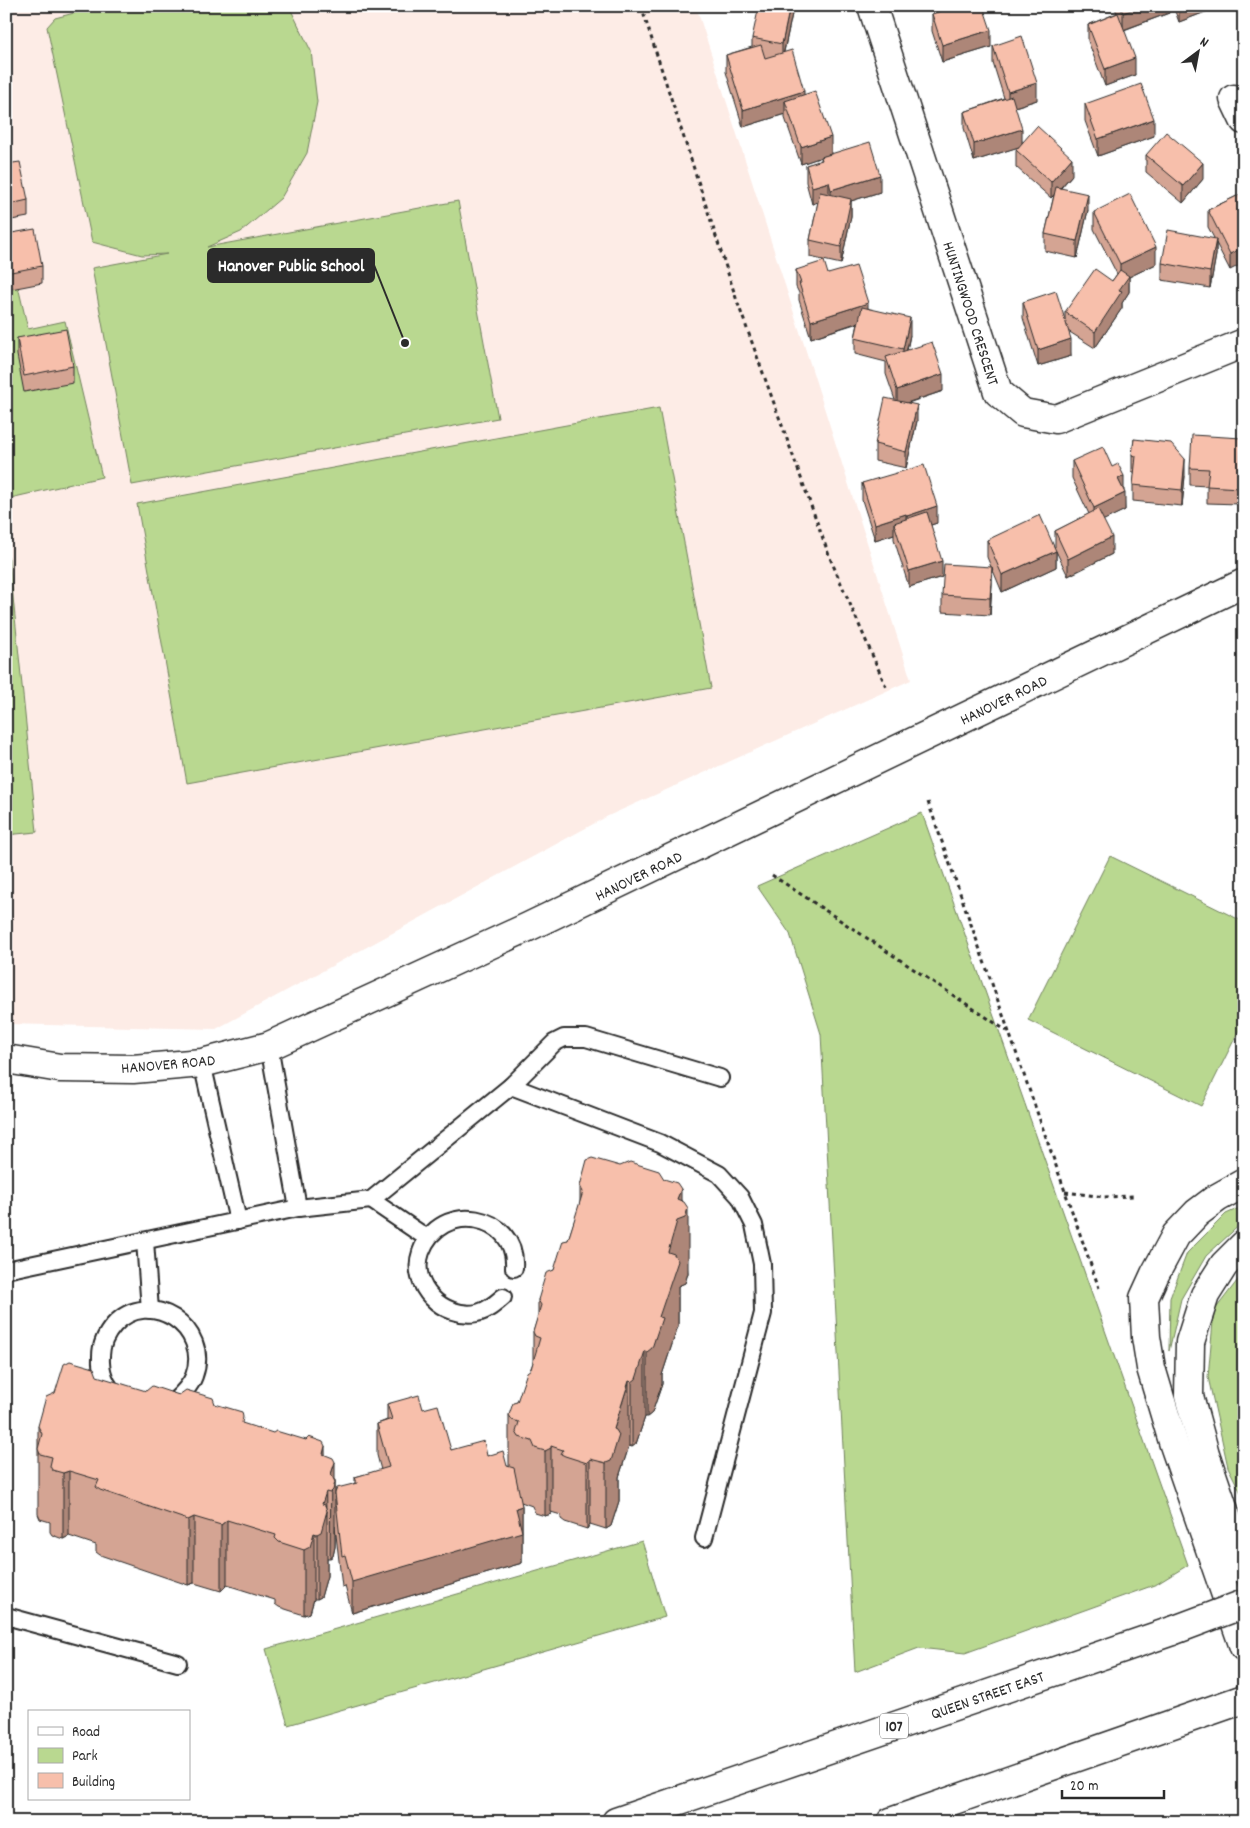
<svg xmlns="http://www.w3.org/2000/svg" width="1250" height="1828" font-family="Dekko,sans-serif">
<style>
.built{fill:#fdece6}
.green{fill:#b9d890;stroke:#72825e}
.lines{fill:none;stroke-linecap:round;stroke-linejoin:round}
.lane-casing{stroke:#2b2b2b;stroke-width:20}
.street-casing{stroke:#2b2b2b;stroke-width:31}
.primary-casing{stroke:#2b2b2b;stroke-width:31}
.path{stroke:#2b2b2b;stroke-width:3;stroke-dasharray:4 4;stroke-linecap:butt}
.lane{stroke:#fff;stroke-width:16}
.street{stroke:#fff;stroke-width:28}
.primary{stroke:#fff;stroke-width:28}
.primary-bridge-casing{stroke:#2b2b2b;stroke-width:31;stroke-linecap:butt}
.primary-bridge{stroke:#fff;stroke-width:28}
.wall{fill:#d4a493;stroke:#2b2b2b}
.shaded-wall{fill:#ad8678;stroke:#2b2b2b}
.building{fill:#f7bfab;stroke:#2b2b2b}
.labels{text-anchor:middle;stroke-width:4;stroke-linejoin:round;paint-order:stroke}
.shield{fill:#fff;stroke:#6b6b6b;stroke-width:1}
.shield-label{font-size:15px;font-weight:bold;fill:#2b2b2b}
.street-label{font-size:16px;fill:#2b2b2b;stroke:#fff}
.leader{fill:none;stroke:#2b2b2b;stroke-width:2}
.callout-dot{fill:#2b2b2b;stroke:#fff;stroke-width:2}
.callout{fill:#2b2b2b;stroke:#2b2b2b;stroke-width:2}
.callout-label{font-size:18px;text-anchor:middle;font-weight:bold;fill:#fff}
</style>
<rect width="100%" height="100%" fill="#fff"/>
<filter id="ink" filterUnits="userSpaceOnUse"><feTurbulence type="fractalNoise" baseFrequency=".02" numOctaves="2"/><feDisplacementMap in="SourceGraphic" scale="10" xChannelSelector="R" yChannelSelector="G"/><feConvolveMatrix kernelMatrix="1 2 1 2 8 2 1 2 1" color-interpolation-filters="sRGB"/></filter>
<g filter="url(#ink)">
<polygon class="built" points="6,6 696,6 911,680 608,816 216,1029 6,1024"/>
<g class="green">
<polygon points="101,6 289,6 311,51 317,102 307,153 281,198 241,232 207,247 458,201 498,418 132,485 92,268 167,254 142,255 92,242 47,27 55,18"/>
<polygon points="6,235 28,329 65,321 102,477 6,499"/>
<polygon points="659,408 711,688 187,783 137,504"/>
<polygon points="6,556 9,558 37,832 6,835"/>
<polygon points="922,813 1188,1565 1157,1584 965,1653 919,1648 855,1672 821,1034 790,934 757,886"/>
<polygon points="1110,856 1244,922 1244,1020 1201,1106 1028,1020"/>
<polygon points="1244,1206 1244,1221 1206,1256 1181,1299 1169,1351 1170,1298 1187,1253 1226,1214"/>
<polygon points="1244,1272 1244,1499 1228,1467 1208,1377 1214,1311"/>
<polygon points="642,1541 665,1617 288,1725 266,1649"/>
</g>
<g class="lines">
<g class="lane-casing">
<g id="lane">
<polyline points="269,1046 298,1208"/>
<polyline points="202,1063 238,1221"/>
<polyline points="511,1086 660,1143 719,1174 740,1197 754,1225 762,1264 763,1313 704,1538"/>
<polyline points="371,1200 427,1238"/>
<polyline points="145,1241 150,1310"/>
<polyline points="6,1270 298,1208 371,1200 511,1086 554,1043 564,1038 586,1038 720,1078"/>
<path d="M503,1297c-8,7 -16,14 -26,16 -34,6 -68,-27 -56,-61 19,-53 97,-39 93,16"/>
<path d="M118,1396c-13,-9 -18,-26 -17,-40 0,-12 5,-22 13,-31 35,-39 98,3 80,51 -4,11 -13,19 -21,26"/>
<polyline points="6,1616 178,1663"/>
</g>
</g>
<g class="street-casing">
<g id="street">
<polyline points="872,6 998,392 1023,413 1056,419 1244,343"/>
<polyline points="1234,99 1244,120"/>
<polyline points="6,1059 60,1068 133,1069 202,1063 269,1046 528,927 1244,583"/>
</g>
</g>
<g class="primary-casing">
<g id="primary">
<polyline points="1244,1183 1217,1198 1197,1213 1176,1235 1155,1274 1144,1298 1146,1337 1151,1368 1174,1445 1244,1647"/>
<polyline points="1244,1245 1224,1265 1205,1295 1190,1342 1189,1396 1205,1454 1244,1569"/>
<polyline points="616,1822 1172,1631"/>
<polyline points="891,1822 1244,1699"/>
</g>
</g>
<g class="path">
<polyline points="641,6 737,301 830,558 887,689"/>
<polyline points="928,802 1099,1288"/>
<polyline points="772,875 1007,1031"/>
<polyline points="1065,1192 1104,1197 1135,1196"/>
</g>
<use href="#lane" class="lane"/>
<use href="#street" class="street"/>
<use href="#primary" class="primary"/>
<g class="primary-bridge-casing">
<polyline id="primary-bridge" points="1172,1631 1244,1604"/>
</g>
<use href="#primary-bridge" class="primary-bridge"/>
</g>
<g class="wall">
<polygon points="792,6 792,14 784,52 804,95 831,154 880,192 851,201 851,216 841,264 810,257 810,240 818,202 812,204 806,182 806,165 821,161 821,157 801,164 785,118 785,114 743,127 726,72 726,55 752,47 752,38"/>
<polygon points="1114,6 1169,6 1169,13 1124,30 1135,75 1105,86 1088,41 1088,25 1117,13"/>
<polygon points="1173,6 1221,6 1179,22"/>
<polygon points="1238,6 1244,6 1244,16 1241,9 1239,9"/>
<polygon points="932,14 991,47 942,62 932,31"/>
<polygon points="993,46 1037,100 1015,107 1022,142 1072,175 1061,188 1088,210 1077,258 1045,251 1045,234 1054,195 1051,198 1016,167 1016,150 1018,147 974,161 964,128 964,112 1004,98 993,63"/>
<polygon points="1085,104 1154,136 1098,156 1085,121"/>
<polygon points="1146,155 1203,179 1183,203 1146,172"/>
<polygon points="6,164 28,200 28,217 6,221"/>
<polygon points="1239,195 1230,270 1216,243 1216,255 1210,288 1162,280 1162,263 1214,238 1208,227 1208,210"/>
<polygon points="1094,212 1156,264 1129,277 1129,292 1122,303 1122,308 1095,348 1068,331 1071,356 1038,366 1023,318 1023,302 1065,322 1065,312 1112,281 1117,274 1094,229"/>
<polygon points="6,234 42,266 42,283 6,290"/>
<polygon points="796,270 828,274 868,308 910,335 907,351 943,391 908,403 917,421 906,468 875,461 875,444 895,400 886,374 886,362 855,354 855,338 858,323 811,338 799,300 799,293 796,287"/>
<polygon points="17,338 73,366 73,383 24,392 17,355"/>
<polygon points="1134,439 1185,476 1182,506 1133,501 1133,485 1135,472 1132,472 1132,455"/>
<polygon points="1242,455 1239,504 1207,503 1207,486 1190,485 1190,468"/>
<polygon points="1072,461 1124,492 1125,510 1103,520 1112,554 1068,576 1056,551 1056,567 1002,592 992,568 992,584 990,615 942,612 942,595 991,567 987,557 987,540 1055,547 1055,531 1089,514 1072,478"/>
<polygon points="862,483 937,523 931,525 942,577 909,587 894,539 894,534 875,540 862,500"/>
<polygon points="664,1179 681,1200 688,1273 685,1283 678,1286 678,1326 662,1375 662,1384 652,1413 647,1417 645,1417 636,1444 632,1447 629,1446 619,1477 619,1501 611,1526 606,1529 590,1524 587,1529 565,1522 561,1519 561,1515 551,1512 551,1514 545,1516 535,1513 532,1506 521,1502 522,1506 522,1563 352,1613 345,1586 342,1587 335,1526 335,1547 333,1556 330,1558 327,1558 327,1576 321,1597 317,1599 314,1599 310,1613 304,1615 279,1607 275,1604 275,1600 227,1585 221,1591 194,1583 188,1585 100,1555 96,1552 96,1545 69,1536 63,1539 52,1535 50,1532 50,1522 40,1519 38,1514 38,1426 146,1391 179,1395 215,1404 243,1424 325,1455 335,1481 335,1492 355,1483 355,1477 381,1470 377,1455 377,1424 387,1420 387,1404 423,1409 451,1450 487,1456 509,1467 509,1415 517,1402 533,1363 533,1332 538,1317 538,1300 554,1270 568,1240 580,1204 580,1186"/>
</g>
<g class="shaded-wall">
<polygon points="790,6 792,6 792,14 782,60 782,44"/>
<polygon points="1142,6 1169,6 1169,13 1123,30 1123,13"/>
<polygon points="1179,6 1221,6 1179,22"/>
<polygon points="991,30 991,47 942,62 942,45"/>
<polygon points="1135,58 1135,75 1105,86 1105,69"/>
<polygon points="1037,83 1037,100 1008,109 1008,92"/>
<polygon points="804,91 804,108 785,101 785,114 743,127 743,110"/>
<polygon points="1154,119 1154,136 1098,156 1098,139"/>
<polygon points="1022,129 1022,146 974,161 974,144"/>
<polygon points="831,137 831,154 801,164 801,147"/>
<polygon points="1072,158 1072,175 1051,198 1051,182"/>
<polygon points="1203,163 1203,179 1183,203 1183,186"/>
<polygon points="880,175 880,192 851,201 851,216 841,264 841,247 831,207 831,190"/>
<polygon points="829,182 829,198 812,204 812,187"/>
<polygon points="1088,194 1088,210 1077,258 1077,241"/>
<polygon points="1216,239 1216,255 1210,288 1210,272"/>
<polygon points="1156,247 1156,264 1129,277 1129,292 1122,303 1122,308 1095,348 1095,332 1120,281 1120,264"/>
<polygon points="1244,247 1244,263 1230,270 1230,254"/>
<polygon points="868,303 868,319 811,338 811,321"/>
<polygon points="910,318 910,335 903,366 903,349"/>
<polygon points="1071,339 1071,356 1038,366 1038,350"/>
<polygon points="943,374 943,391 897,406 897,390"/>
<polygon points="917,405 917,421 906,468 906,452"/>
<polygon points="1242,438 1242,455 1239,504 1239,488"/>
<polygon points="1185,459 1185,476 1182,506 1182,490"/>
<polygon points="1124,476 1124,493 1118,479"/>
<polygon points="1125,493 1125,510 1094,525 1094,508"/>
<polygon points="937,506 937,523 907,533 907,516"/>
<polygon points="906,514 906,530 894,523 894,534 875,540 875,524"/>
<polygon points="1112,537 1112,554 1068,576 1068,559"/>
<polygon points="1056,551 1056,567 1002,592 1002,575"/>
<polygon points="942,561 942,577 909,587 909,571"/>
<polygon points="992,567 992,584 990,615 990,598"/>
<polygon points="681,1189 681,1220 688,1208 688,1273 685,1283 678,1286 678,1326 662,1375 662,1384 652,1413 647,1417 647,1352 659,1317 668,1252 677,1199"/>
<polygon points="645,1351 645,1417 636,1444 632,1447 632,1382"/>
<polygon points="629,1381 629,1446 619,1477 619,1501 611,1526 606,1529 606,1463 614,1429"/>
<polygon points="325,1446 326,1516 327,1511 327,1576 321,1597 317,1599 317,1534 323,1454"/>
<polygon points="551,1446 551,1514 545,1516 545,1451"/>
<polygon points="590,1459 590,1524 587,1529 587,1463"/>
<polygon points="335,1462 335,1547 333,1556 330,1558 331,1474"/>
<polygon points="69,1471 69,1536 63,1539 63,1473"/>
<polygon points="522,1506 522,1563 352,1613 352,1582 516,1508"/>
<polygon points="194,1517 194,1583 188,1585 188,1520"/>
<polygon points="227,1520 227,1585 221,1591 221,1525"/>
<polygon points="314,1533 314,1599 310,1613 304,1615 304,1550"/>
</g>
<g class="building">
<polygon points="759,6 790,6 782,44 752,38"/>
<polygon points="956,6 983,6 991,30 942,45 932,14"/>
<polygon points="1120,6 1142,6 1123,13"/>
<polygon points="1118,13 1135,58 1105,69 1088,25"/>
<polygon points="1022,36 1037,83 1008,92 993,46"/>
<polygon points="761,45 765,58 792,50 804,91 743,110 726,55"/>
<polygon points="1141,84 1154,119 1098,139 1085,104"/>
<polygon points="815,91 831,137 801,147 785,101"/>
<polygon points="1012,96 1022,129 974,144 964,112"/>
<polygon points="1037,126 1072,158 1051,182 1016,150"/>
<polygon points="1166,132 1203,163 1183,186 1146,155"/>
<polygon points="870,142 880,175 831,190 829,182 812,187 806,165 822,160 821,157"/>
<polygon points="20,162 28,200 6,205 6,164"/>
<polygon points="1056,187 1088,194 1077,241 1045,234"/>
<polygon points="820,192 851,199 841,247 810,240"/>
<polygon points="1130,194 1156,247 1120,264 1094,212"/>
<polygon points="1239,195 1244,204 1244,247 1230,254 1208,210"/>
<polygon points="35,229 42,266 6,273 6,234"/>
<polygon points="1168,230 1216,239 1210,272 1162,263"/>
<polygon points="824,261 828,274 856,266 868,303 811,321 799,283 801,283 796,270"/>
<polygon points="1095,269 1112,281 1120,270 1129,276 1119,290 1122,291 1095,332 1065,312"/>
<polygon points="1056,291 1071,339 1038,350 1023,302"/>
<polygon points="862,307 910,318 903,349 855,338"/>
<polygon points="66,329 73,366 24,376 17,338"/>
<polygon points="932,342 943,374 897,390 886,357"/>
<polygon points="885,398 917,405 906,452 875,444"/>
<polygon points="1192,435 1242,438 1239,488 1207,486 1209,469 1190,468"/>
<polygon points="1134,439 1171,443 1185,459 1182,490 1133,485 1136,456 1132,455"/>
<polygon points="1103,447 1112,467 1118,464 1124,476 1118,479 1125,493 1094,508 1072,461"/>
<polygon points="924,465 937,506 907,516 906,514 875,524 862,483"/>
<polygon points="1098,509 1112,537 1068,559 1055,531"/>
<polygon points="927,512 942,561 909,571 894,523"/>
<polygon points="1040,515 1056,551 1002,575 987,540"/>
<polygon points="944,564 992,567 990,598 942,595"/>
<polygon points="592,1158 620,1166 630,1162 659,1171 664,1179 677,1183 681,1189 677,1199 684,1202 688,1208 685,1218 677,1221 668,1252 674,1254 678,1261 659,1317 662,1318 652,1348 647,1352 645,1351 636,1379 632,1382 629,1381 614,1429 616,1430 619,1435 611,1461 606,1463 590,1459 587,1463 565,1456 561,1454 563,1450 551,1446 551,1448 545,1451 535,1448 532,1441 519,1437 516,1432 519,1422 512,1420 509,1415 513,1403 517,1402 527,1372 531,1369 540,1338 535,1336 533,1332 541,1305 538,1300 546,1273 554,1270 563,1241 568,1240 583,1192 580,1186 587,1160"/>
<polygon points="70,1361 94,1368 97,1376 146,1391 152,1386 179,1395 186,1390 213,1398 215,1404 242,1412 243,1417 242,1423 273,1433 276,1431 306,1440 309,1437 323,1442 325,1446 323,1454 333,1458 335,1462 331,1474 335,1482 333,1490 330,1493 326,1492 322,1504 325,1505 327,1511 321,1532 317,1534 314,1533 310,1547 304,1550 279,1542 275,1538 276,1535 227,1520 221,1525 194,1517 188,1520 100,1490 96,1487 99,1480 69,1471 63,1473 52,1470 50,1466 52,1457 40,1454 38,1449 42,1434 38,1426 46,1397 55,1393 64,1364"/>
<polygon points="419,1395 423,1409 438,1405 451,1450 484,1441 487,1456 503,1451 507,1466 514,1468 522,1506 516,1508 522,1532 352,1582 345,1555 342,1556 335,1493 337,1488 357,1483 355,1477 389,1467 377,1424 392,1419 387,1404"/>
</g>
</g>
<g class="labels">
<rect class="shield" x="880" y="1713.5" width="28" height="25" rx="4"/>
<g class="shield-label">
<text x="894" y="1731">107</text>
</g>
<g class="street-label">
<text transform="translate(972 313) rotate(72)" y="6">HUNTINGWOOD CRESCENT</text>
<text transform="translate(1003 699) rotate(-26)" y="6">HANOVER ROAD</text>
<text transform="translate(638 875) rotate(-26)" y="6">HANOVER ROAD</text>
<text transform="translate(168 1063) rotate(-5)" y="6">HANOVER ROAD</text>
<text transform="translate(987 1694) rotate(-19)" y="6">QUEEN STREET EAST</text>
</g>
</g>
<path class="leader" d="M405 343L374 265"/>
<circle class="callout-dot" cx="405" cy="343" r="5"/>
<rect class="callout" x="208" y="249" width="166" height="33" rx="5"/>
<g class="callout-label">
<text x="291" y="271">Hanover Public School</text>
</g>
<rect width="1250" height="1828" fill="none" stroke="#fff" stroke-width="25"/>
<rect x="12" y="12" width="1225" height="1803" fill="none" stroke="#2b2b2b" stroke-width="2" filter="url(#ink)"/>
<rect x="28" y="1710" width="162" height="90" fill="#ffffff" stroke="#aaaaaa"/>
<rect x="38" y="1727" width="25" height="8" fill="#ffffff" stroke="#aaaaaa"/>
<text x="72" y="1736" font-size="15" fill="#2b2b2b">Road</text>
<rect x="38" y="1748" width="25" height="15" fill="#b9d890" stroke="#aaaaaa"/>
<text x="72" y="1760" font-size="15" fill="#2b2b2b">Park</text>
<rect x="38" y="1773" width="25" height="15" fill="#f7bfab" stroke="#aaaaaa"/>
<text x="72" y="1786" font-size="15" fill="#2b2b2b">Building</text>
<g transform="translate(1198 52) rotate(32)" stroke="#ffffff" stroke-width="4" paint-order="stroke">
<path d="M0-4L9 19L0 12L-9 19Z" fill="#2b2b2b"/>
<text y="-8" font-size="14" font-weight="bold" text-anchor="middle" fill="#2b2b2b">N</text>
</g>
<path d="M1062 1790v8h102v-8" fill="none" stroke="#2b2b2b" stroke-width="2.5"/>
<text x="1070" y="1790" font-size="15" fill="#2b2b2b" stroke="#ffffff" stroke-width="4" paint-order="stroke">20 m</text>
</svg>
